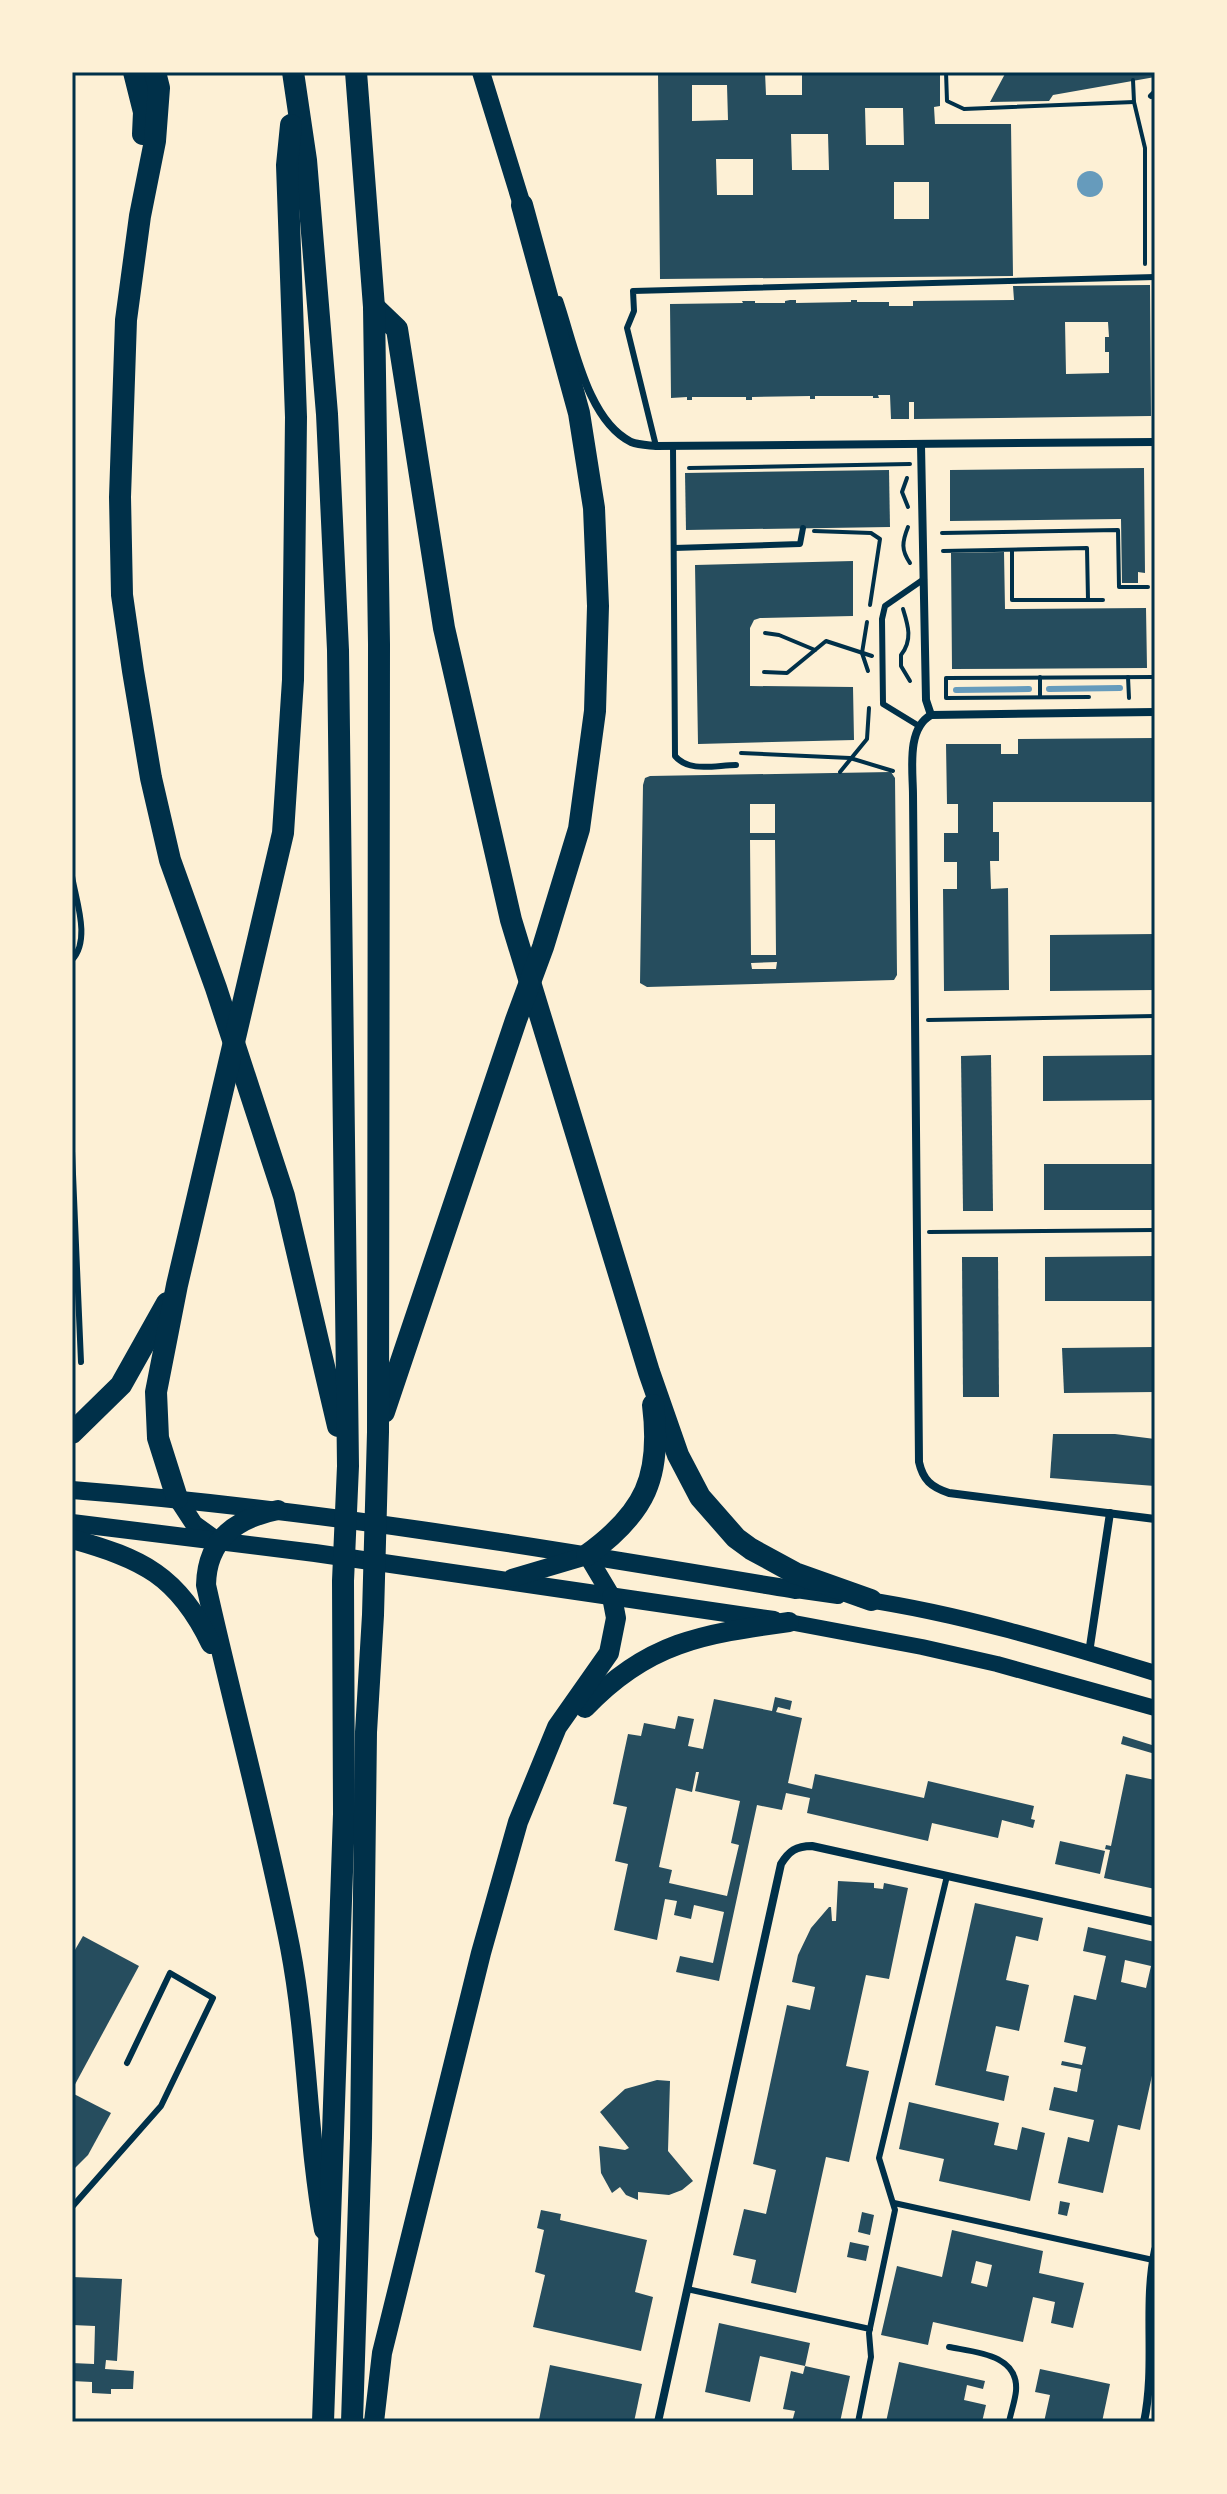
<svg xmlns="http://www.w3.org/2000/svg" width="1227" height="2494" font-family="'Asap Condensed',sans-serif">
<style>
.water{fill:#669bbc}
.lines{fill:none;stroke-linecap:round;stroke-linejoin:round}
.stream{stroke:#669bbc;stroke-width:6}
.building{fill:#264d5e;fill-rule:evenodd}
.path{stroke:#003049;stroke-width:4}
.service{stroke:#003049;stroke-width:6}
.minor{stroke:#003049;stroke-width:8}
.secondary{stroke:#003049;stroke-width:16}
.primary{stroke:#003049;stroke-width:18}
.trunk{stroke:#003049;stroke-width:20}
.motorway{stroke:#003049;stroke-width:22}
.neatline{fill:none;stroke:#003049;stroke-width:3}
</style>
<rect width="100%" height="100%" fill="#fdf0d5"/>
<circle class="water" cx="1090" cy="184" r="13"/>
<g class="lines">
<g class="stream">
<polyline points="1049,689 1120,688"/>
<polyline points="956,690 1029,689"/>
</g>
</g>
<g class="building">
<path d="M658,72h107l1,23h36v-23h138v34l-6,1 1,17h76l2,152 -353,3zM692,85h35l1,35 -36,1zM865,108h38l1,37h-38zM791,134h37l1,36h-37zM716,159h37v36h-36zM894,182h35v37h-35z"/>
<polygon points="1006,72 1155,72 1155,77 1053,95 1049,101 990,102"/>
<path d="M1150,285l1,131 -237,3v-17h-5v17h-18l-1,-24h-12l1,3h-6v-2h-58v3h-5v-3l-58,1v3h-6v-3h-54v3h-5v-3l-16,1 -1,-94 73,-1 -1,-2h13v2h30v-2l5,-1h6v3l55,-1v-2h6v2h32v4h24v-5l101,-1 -1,-14zM1065,322h43l1,15h-4v15h4v21l-43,1z"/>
<polygon points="1144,468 1145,573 1138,572 1138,583 1122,583 1121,519 950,521 950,470"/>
<polygon points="889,470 890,527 686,530 685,473"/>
<polygon points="1004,552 1005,609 1146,608 1147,668 952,669 951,553"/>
<polygon points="853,561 853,616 760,618 754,620 750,628 750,686 853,687 854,740 698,744 695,565"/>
<polygon points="1155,738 1155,802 993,802 993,832 999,832 999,861 990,861 991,889 1008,888 1009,990 944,991 943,889 957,889 957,862 944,862 944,833 958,833 958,804 947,804 946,744 1001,744 1001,754 1018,754 1018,739"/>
<path d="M891,772l4,6 2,197 -3,5 -247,7 -7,-4 3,-198 2,-7 5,-2zM750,804h25v29h-25zM750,840h25l1,115h-25zM777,962l-1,7h-24l-1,-6z"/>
<polygon points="1155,934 1155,990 1050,991 1050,935"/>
<polygon points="991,1055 993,1211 963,1211 961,1056"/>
<polygon points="1155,1055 1155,1100 1043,1101 1043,1056"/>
<rect x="1044" y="1164" width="111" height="46"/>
<polygon points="1155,1256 1155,1301 1045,1301 1045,1257"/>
<polygon points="962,1257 998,1257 999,1397 963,1397"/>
<polygon points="1155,1347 1155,1392 1064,1393 1062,1348"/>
<polygon points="1053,1434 1115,1434 1155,1439 1155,1486 1050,1478"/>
<path d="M775,1697l17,4 -2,9 -12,-3 -2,5 26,6 -14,65 24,6 3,-15 109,24 4,-17 106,25 -3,13 4,1 -2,8 -31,-8 -4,18 -66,-15 -4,18 -121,-28 3,-15 -24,-5 -4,17 -25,-5 -38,176 -43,-9 4,-16 33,7 11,-51 -30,-7 -3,14 -17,-4 3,-14 -12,-2 -8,41 -43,-10 14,-66 -13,-3 12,-54 -14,-3 15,-70 13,2 3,-13 31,6 3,-13 16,3 -6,27 15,3 11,-50 58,12zM696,1772h3l-4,19 45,10 -9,42 8,2 -12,51 -58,-13 3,-13 -13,-3 17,-79 16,4z"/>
<polygon points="1123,1736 1155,1746 1155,1754 1121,1744"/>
<polygon points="1126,1774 1155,1780 1155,1889 1104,1878 1110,1850 1105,1849 1106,1845 1111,1846"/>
<polygon points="1060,1841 1105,1851 1100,1874 1055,1864"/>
<polygon points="838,1881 874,1883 874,1888 883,1889 884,1883 908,1888 889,1979 866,1975 846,2066 869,2071 849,2162 826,2157 796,2293 751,2283 756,2260 733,2255 744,2209 766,2214 776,2170 753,2164 787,2005 810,2010 815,1987 792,1982 798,1955 811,1928 829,1907 831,1907 832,1921 836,1921"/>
<polygon points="975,1903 1043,1918 1038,1941 1016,1936 1006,1980 1029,1985 1019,2031 996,2026 986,2071 1009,2076 1004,2101 935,2085"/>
<path d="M1088,1927l67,15v120l-15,68 -22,-5 -15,68 -45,-10 10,-46 21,5 5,-22 -45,-10 5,-23 23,5 4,-23 -20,-4 1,-4 20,4 4,-18 -22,-5 10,-47 22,5 10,-44 -23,-5zM1125,1960l26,6 -5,22 -25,-6z"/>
<polygon points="83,1936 139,1966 72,2090 72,1955"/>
<polygon points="657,2080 670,2081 668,2151 693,2181 682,2190 669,2195 638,2192 638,2200 626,2195 620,2187 612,2193 601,2173 599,2146 625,2150 629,2148 600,2112 625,2089"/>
<polygon points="72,2093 111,2113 88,2155 72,2171"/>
<polygon points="909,2102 999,2123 994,2145 1017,2150 1022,2127 1045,2133 1030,2201 939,2181 944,2159 899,2149"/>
<polygon points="1060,2201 1070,2203 1067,2216 1058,2214"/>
<polygon points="541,2210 561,2214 560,2220 647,2240 635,2292 653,2297 641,2351 533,2327 545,2275 535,2272 544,2230 537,2228"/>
<polygon points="862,2212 874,2215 870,2235 858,2232"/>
<path d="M952,2230l91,21 -4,22 45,10 -11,45 -22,-5 4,-21 -22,-5 -10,45 -90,-20 -5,23 -47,-10 16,-69 45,11zM976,2261l16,4 -5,22 -16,-4z"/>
<polygon points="850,2242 869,2246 866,2261 847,2257"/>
<polygon points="72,2277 122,2279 117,2361 106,2360 105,2369 134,2371 133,2389 111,2389 111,2394 92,2393 92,2382 72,2381 72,2363 94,2364 95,2326 72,2325"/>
<polygon points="719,2323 810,2343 805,2366 760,2356 750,2402 705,2392"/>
<polygon points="899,2362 985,2381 983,2389 967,2385 964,2400 986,2405 982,2422 886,2422"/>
<polygon points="550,2365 642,2384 634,2422 539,2420"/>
<polygon points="805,2366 850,2376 840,2422 792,2422 795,2411 783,2409 791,2371 803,2374"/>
<polygon points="1040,2369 1110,2384 1102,2422 1044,2422 1050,2395 1035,2392"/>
</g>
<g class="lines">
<g class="path">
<polyline points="946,72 947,101 964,109 1134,102"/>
<polyline points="1133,80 1134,102 1145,148 1145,264"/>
<polyline points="689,468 910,464"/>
<polyline points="907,478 902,492 908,507"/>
<path d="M908,527c-6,15 -7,23 2,36"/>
<polyline points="814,531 871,533 880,539 870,605"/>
<polyline points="942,533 1118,530 1119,587 1148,587"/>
<polyline points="1012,550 1012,600 1103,600"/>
<polyline points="943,551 1087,548 1088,600"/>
<path d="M903,609c5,16 10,31 -2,46v11l9,15"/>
<polyline points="867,622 862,653 868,671"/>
<polyline points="765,633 779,635 815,650"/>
<polyline points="764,672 787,673 826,641 872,656"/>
<polyline points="1128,677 1129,698"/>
<polyline points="1040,697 1040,677"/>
<polyline points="1089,697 946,698 946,678 1155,677"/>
<polyline points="741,753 850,758 893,771"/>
<polyline points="840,772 867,739 869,708"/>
<polyline points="928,1020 1155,1016"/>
<polyline points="929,1232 1155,1230"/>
</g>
<g class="service">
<polyline points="1151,96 1155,92"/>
<polyline points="656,446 627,328 634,311 633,291 1155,277"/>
<path d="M673,446l2,310c14,17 41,9 61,9"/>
<polyline points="674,548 800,544 803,528"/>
<polyline points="919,726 883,704 882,619 885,606 924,579"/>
<path d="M72,876c4,25 19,64 0,84"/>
<polyline points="72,1151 81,1362"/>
<polyline points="894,2203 1153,2260"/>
<polyline points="72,2207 161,2106 213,1998 170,1973 127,2063"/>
<polyline points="687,2289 870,2329"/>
<path d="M949,2347c25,5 70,7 67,44 -1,10 -5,21 -7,31"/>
<polyline points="858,2422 871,2357 869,2333 895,2210 879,2158 947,1876"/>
</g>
<g class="minor">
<path d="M559,300c15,43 28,120 72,142 8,3 16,3 25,4l499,-4"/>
<polyline points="921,445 926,700 931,715"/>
<path d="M1155,712l-224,3c-25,14 -18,56 -18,80l6,667c4,18 12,25 30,31l206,26"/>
<polyline points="1089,1653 1110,1513"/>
<path d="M658,2422l123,-558c8,-13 15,-18 31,-18l343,76"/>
<path d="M1144,2422c12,-57 -1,-116 11,-172"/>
</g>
<g class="secondary">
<polyline points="796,1590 838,1596"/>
<path d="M861,1599c97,14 200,45 294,74"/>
<polyline points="789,1622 922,1647 997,1664 1155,1708"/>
</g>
<g class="primary">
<polyline points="481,72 522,205"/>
<path d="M72,1490c243,19 484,60 724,100"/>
<polyline points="177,1498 194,1524 212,1537"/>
<polyline points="72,1523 315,1553 774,1620"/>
<polyline points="587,1555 612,1597"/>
<polyline points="512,1578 583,1557"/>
</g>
<g class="trunk">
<path d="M278,1510c-41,8 -71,29 -72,75 27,121 60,240 84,362 18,94 17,190 34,283"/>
<path d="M72,1539c70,20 106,36 139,105"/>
<path d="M585,1708c62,-66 118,-74 204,-86"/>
<polyline points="374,2422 382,2353 481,1953 518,1822 557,1727 609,1653 616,1618 612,1597"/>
</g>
<g class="motorway">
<polyline points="134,72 144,112 143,134"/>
<polyline points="155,72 159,88 155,141 140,216 126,320 120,497 122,595 133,671 151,778 170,860 216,988 284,1196 338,1426"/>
<polyline points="293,72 306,160 327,414 338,650 348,1466 343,1581 344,1814 323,2422"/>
<polyline points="374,307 397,329 444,628 511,920 649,1372 678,1455 700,1497 736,1538 751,1549 795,1573 871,1600"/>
<polyline points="384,1412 516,1020 543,947 579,829 595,711 598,606 594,508 579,413 522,205"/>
<polyline points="72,1433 121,1385 167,1303"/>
<polyline points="177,1498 158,1438 156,1392 177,1285 283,833 293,680 296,417 287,165 291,125"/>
<path d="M587,1555c58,-42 75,-78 66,-150"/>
<polyline points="352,2422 361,2138 366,1732 373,1615 378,1432 379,644 374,307 356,72"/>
</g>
</g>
<rect width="1227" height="2494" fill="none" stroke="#fdf0d5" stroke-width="148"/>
<rect x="74" y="74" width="1079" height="2346" class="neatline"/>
</svg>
